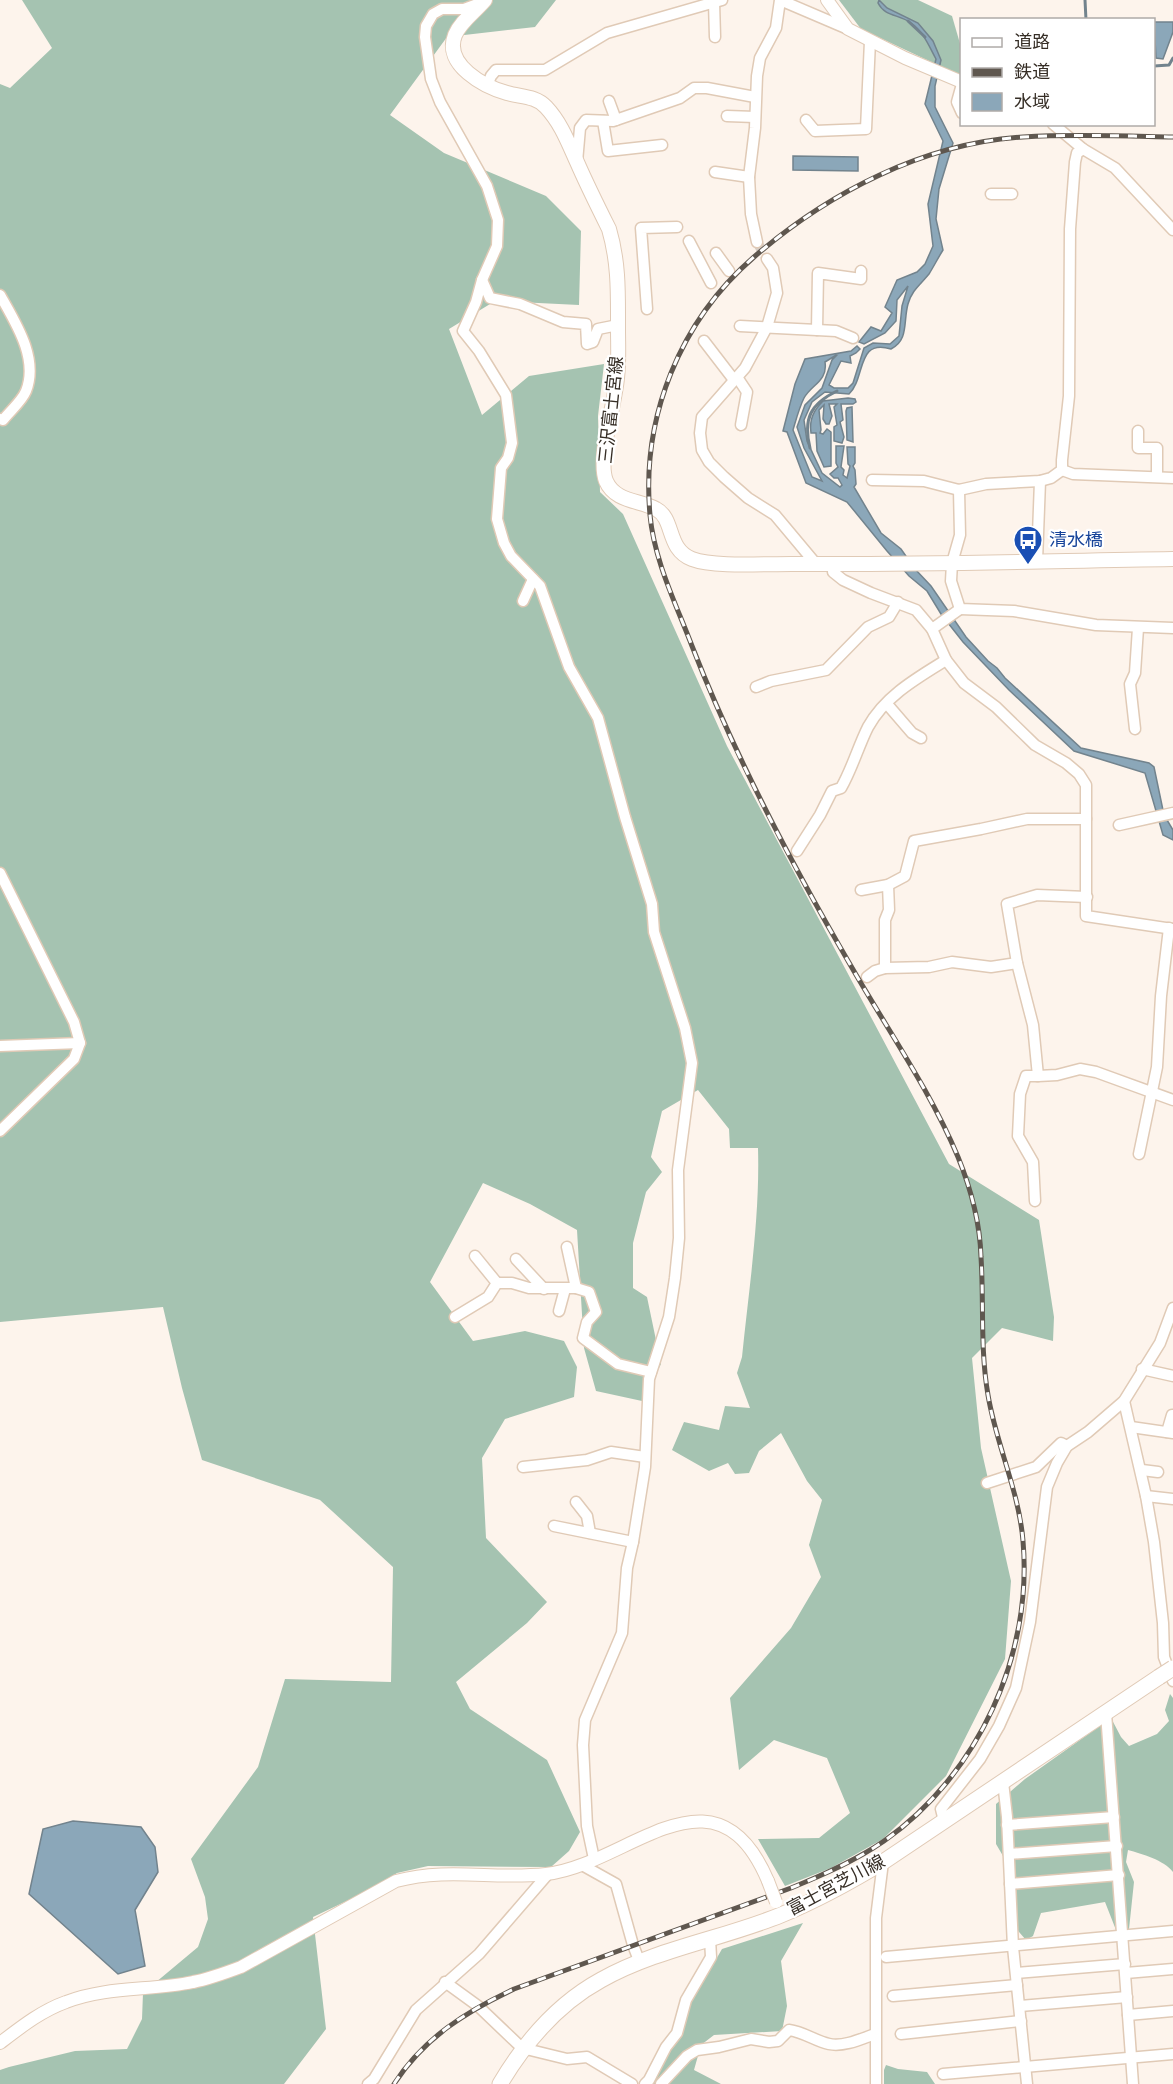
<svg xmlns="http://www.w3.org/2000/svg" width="1173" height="2084" font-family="'Roboto Serif','Noto Sans JP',serif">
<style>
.forest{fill:#a5c3b1}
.water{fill:#8ba7b9;stroke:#72838d;stroke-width:1.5;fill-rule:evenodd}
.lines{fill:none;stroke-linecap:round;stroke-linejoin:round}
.stream{stroke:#72838d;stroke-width:3}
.minor-tunnel{stroke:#d5ccc4;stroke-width:10;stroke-dasharray:10 5;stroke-linecap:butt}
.minor-casing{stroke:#e0cab6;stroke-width:13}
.tertiary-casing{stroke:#e0cab6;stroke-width:14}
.secondary-casing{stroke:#e0cab6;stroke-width:16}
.primary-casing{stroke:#e0cab6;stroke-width:17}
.minor{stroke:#fff;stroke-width:10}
.tertiary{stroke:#fff;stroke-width:12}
.secondary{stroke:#fff;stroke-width:14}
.primary{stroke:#fff;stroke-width:15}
.rail-casing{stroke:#5f574f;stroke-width:5}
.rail{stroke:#fff;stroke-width:3;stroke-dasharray:9;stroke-linecap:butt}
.tertiary-bridge-casing{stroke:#e0cab6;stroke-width:14;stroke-linecap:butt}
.primary-bridge-casing{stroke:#e0cab6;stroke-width:17;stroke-linecap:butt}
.tertiary-bridge{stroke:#fff;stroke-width:12}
.primary-bridge{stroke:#fff;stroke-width:15}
.labels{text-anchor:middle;stroke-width:4.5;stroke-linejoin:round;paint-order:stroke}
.street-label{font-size:18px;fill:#362e26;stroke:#fff}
.transit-label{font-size:18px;fill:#164399;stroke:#fff;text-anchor:start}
</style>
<rect width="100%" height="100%" fill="#fdf4ec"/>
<g class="forest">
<path d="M22,0h534l-21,27 -88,10 -57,78 54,38 102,43 35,35 -2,74 -84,-4 -46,28 33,86 47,-39 75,-12 -6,52 2,76 23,22 104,232 222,418 90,56 15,97 -1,24 -51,-13 -30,30 9,90 30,133 -6,78 -59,117 -63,63 -52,29 -46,18 -27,-47 61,-1 31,-25 -23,-55 -53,-18 -35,30 -9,-72 61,-70 30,-51 -12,-32 13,-45 -15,-19 -26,-48 -22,18 -10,22 -14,1 -7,-11 -19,8 -37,-21 12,-28 35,8 6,-24 25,2 -13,-35 5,-16c7,-69 18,-139 16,-209h-28l-1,-19 -31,-39 -36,21 -11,46 11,15 -16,20 -13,51v45l14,9 14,67 -19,37 -46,-10 -12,-43 -7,-118 -47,-26 -47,-21 -53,99 43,59 52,-10 39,10 13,26 -3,30 -69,22 -23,39 4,80 61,64 -20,21 -71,59 14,27 77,51 33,72 -11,19 -18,16 -123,-1 -31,7 -23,15 -61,29 13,112 -42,55h-284v-14l9,-3 66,-16 52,-2 15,-30 1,-26 55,-46 10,-28 -3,-22 -14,-38 67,-92 27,-88 106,3 2,-115 -73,-67 -118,-40 -20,-72 -19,-81 -163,15v-1238l10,4 42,-40z"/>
<polygon points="839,0 918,0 952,16 961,47 961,76 861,29"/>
<path d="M1170,1694l3,4v174c-9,-12 -31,-18 -45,-22l-2,12 8,20 -5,47 -13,1 -11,-28 -64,11 -8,23 -7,4 -14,-16 1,-51 -17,-29v-40l29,-25 86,-61 10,19 8,9 28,-12 12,-13 -4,-11z"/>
<polygon points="803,1923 781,1961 787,2006 782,2031 714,2035 701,2045 694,2070 721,2084 644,2084 722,1949"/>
<polygon points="886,2065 898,2069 927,2072 935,2084 884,2084 884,2070"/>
</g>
<g class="water">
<path d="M879,0l8,8 31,15 15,18 8,19 -6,26v21l18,36 -14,46 -3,30 7,31c-5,8 -9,16 -14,24 -9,11 -17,16 -21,30 -5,18 1,36 -17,45 -35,-11 -25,29 -42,45l-24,-2 -13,10 -8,18 3,21 15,32 18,14 2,-2 -4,-7h-4l-4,-4 8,-7 -2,-4v-17h8l-3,21 3,3 -1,5 4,3 3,-12 -2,-2 -1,-17h8v16l-2,3 2,4 1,14 -2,3 27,46 20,16 14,20 16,17 35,51 22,24 9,7 8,10 76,70 68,15 5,4 10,48 9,15v10l-10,-5 -18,-62 -71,-22 -65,-61 -46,-48 -22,-28 -14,-23 -18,-15 -22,-25 -40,-49 -41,-19 -19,-51 -4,-1 12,-47 10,-25 46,-8 6,-5 3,3 -4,4 -6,3 1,7 -10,-2 -12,24 5,3h14l5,-5 11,-35 9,-5 17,1 9,-8 3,-30 6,-20 -11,14 -1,21 -11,12 -21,11 -5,-2 12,-15 10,4 11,-18 -7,-6 12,-27 20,-8 8,-8 8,-18 -5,-42 15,-63 -18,-37 11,-45c-7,-13 -13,-28 -25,-36 -12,-9 -26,-6 -33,-20zM838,354l-6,6 -10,28 -17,17 -8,22 7,21 18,33 -10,-4 -19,-47c3,-10 6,-22 11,-32 7,-13 24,-17 21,-36z"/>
<polygon points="1154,22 1173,22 1173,32 1163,59 1156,58"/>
<polygon points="793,156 858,157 858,171 793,170"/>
<path d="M848,398l7,1 1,3 -3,2h-12l2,16 -3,2 4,15 -2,6 -8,-2v-14l3,-2 -3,-18 3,-3h-8l3,12 -3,8h-3l-3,-5 1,-14 -5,5 2,20 -1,3 3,1 4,-5 4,3v34l-7,1 -7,-16 -1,-18h-5c-2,-14 3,-23 12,-32z"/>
<polygon points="852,407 853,442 847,440 846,411 847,408"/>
<polygon points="73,1821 141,1827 155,1847 158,1872 135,1910 145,1966 118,1974 29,1894 43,1829"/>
</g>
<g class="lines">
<g class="stream">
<polyline points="1085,0 1086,20"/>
<polyline points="908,21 925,37"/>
<polyline points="1154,66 1169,65 1173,58"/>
<path d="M810,448c-7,-29 0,-44 27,-57"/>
</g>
<polyline class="minor-tunnel" points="757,242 767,259"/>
<g class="minor-casing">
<g id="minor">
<polyline points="714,2 715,37"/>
<polyline points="480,3 464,9 442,9 433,14 426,26 425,37 431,79 440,102 487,186 498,220 497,246 482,280 476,302 463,331 479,351 506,395 512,443 508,458 501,468 497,519 504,543 511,556 540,586 569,667 598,718 625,817 652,904 654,932 685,1028 692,1063 678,1170 679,1238 675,1278 669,1317 649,1379 645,1467 633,1542 627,1568 622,1633 585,1720 583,1745 587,1826 594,1859"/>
<polyline points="962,84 957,102 962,113"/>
<polyline points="487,86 491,76 496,70 545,70 607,33 722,0"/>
<polyline points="609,101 616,120"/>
<polyline points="727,116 755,117"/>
<polyline points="806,120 815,131 866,129 870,41"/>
<polyline points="603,121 608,151 662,145"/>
<polyline points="1053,124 1083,149 1115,168 1173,230"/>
<polyline points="577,162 580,128 586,120 613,121 680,98 694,88 707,88 755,97"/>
<polyline points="715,172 749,177"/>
<polyline points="991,194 1012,194"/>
<polyline points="689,241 711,283"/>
<polyline points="757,242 751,214 749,177 755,128 757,76 760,58 776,28 780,0 848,29"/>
<polyline points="716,253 729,271"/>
<polyline points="767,259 773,268 777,293 767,327 745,368 702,417 700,433 702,450 709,462 724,477 748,498 775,515 816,564"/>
<polyline points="482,280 490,298 520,304 563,322 586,324 587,344 593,342 598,329 618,325"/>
<path d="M0,295c15,27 39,63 26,96 -4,10 -16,20 -23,29l-3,-1"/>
<polyline points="647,309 641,228 677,227"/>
<polyline points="740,326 817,330 818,273 861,279 861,271"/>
<polyline points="817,330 836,331 853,338"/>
<polyline points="704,341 734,380"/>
<polyline points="737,377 747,392 741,425"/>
<polyline points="1138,431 1138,448 1157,448 1157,476"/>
<polyline points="1062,470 1073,474 1173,478"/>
<polyline points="872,480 924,481 959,490 986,484 1040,481 1051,478 1062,470 1062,460 1069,396 1070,229 1075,162 1077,153 1083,149"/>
<polyline points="959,490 960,535 952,563 951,581 960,609 1014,611 1096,625 1173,628"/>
<polyline points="1037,561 1040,481"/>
<polyline points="834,564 833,572 843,580 871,593 916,610 932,629 946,660 964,683 996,707 1035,745 1066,763 1079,774 1086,785 1086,916 1173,929"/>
<polyline points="523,601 533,579"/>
<polyline points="932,629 960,609"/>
<polyline points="756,687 771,681 826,670 868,627 889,617 898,602"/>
<polyline points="887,704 912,733 921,738"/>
<polyline points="1135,729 1130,684 1135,673 1138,628"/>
<polyline points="1119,825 1173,813"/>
<path d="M797,851l23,-36 12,-24 9,-3c11,-19 17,-41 27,-61 17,-31 49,-49 78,-67"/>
<polyline points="0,873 74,1022 80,1043 74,1059 0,1131"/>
<polyline points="861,890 888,885 905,876 914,841 981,829 1027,819 1086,819"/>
<polyline points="1087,897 1037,895 1007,904 1017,963 1033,1025 1038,1076 1057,1075 1080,1069 1096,1072 1173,1100"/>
<polyline points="885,968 885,920 889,910 888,885"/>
<polyline points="867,977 875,971 885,968 929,967 952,962 991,967 1017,963"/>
<polyline points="0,1046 80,1043"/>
<polyline points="1139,1154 1157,1067 1161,996 1169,928"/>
<polyline points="1035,1201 1033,1162 1018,1136 1020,1094 1026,1076 1038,1076"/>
<polyline points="567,1247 576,1288"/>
<polyline points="475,1256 497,1283"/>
<polyline points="516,1259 544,1289"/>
<polyline points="559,1311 565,1289"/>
<polyline points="455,1317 488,1297 497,1283 512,1283 529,1288 576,1288 589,1292 596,1312 587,1322 583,1338 618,1364 651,1372"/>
<polyline points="1142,1369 1173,1376"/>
<polyline points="1124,1401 1146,1496 1154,1542 1163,1623 1164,1657 1173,1681"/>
<polyline points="1131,1427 1173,1433"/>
<polyline points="1167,1432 1172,1415"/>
<polyline points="523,1467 587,1460 611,1452 645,1457"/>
<polyline points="1142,1470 1158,1472"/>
<polyline points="987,1483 1036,1467 1061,1443 1067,1446"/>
<polyline points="1146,1496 1173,1499"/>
<polyline points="576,1502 587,1516 590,1533"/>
<polyline points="554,1526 633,1542"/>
<polyline points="1106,1713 1133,2084"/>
<polyline points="1003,1782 1007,1817 1013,1947 1027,2084"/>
<polyline points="944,1821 941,1809 980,1759 999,1726 1016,1688 1030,1622 1047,1487 1057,1463 1067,1446 1088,1432 1124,1401 1160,1343 1173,1308"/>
<polyline points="1007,1825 1114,1817"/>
<polyline points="1009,1854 1117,1846"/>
<polyline points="582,1865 616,1884 633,1945 640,1963"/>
<polyline points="1010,1884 1119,1875"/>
<polyline points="886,1957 1173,1931"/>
<polyline points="1016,1973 1125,1964"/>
<polyline points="1126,1973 1173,1969"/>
<polyline points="445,1982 478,2006 522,2048 567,2059 587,2057 632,2084"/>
<polyline points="893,1996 1017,1985"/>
<polyline points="1020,2006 1127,1997"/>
<polyline points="1128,2015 1173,2011"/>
<polyline points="901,2034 1021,2021"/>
<polyline points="943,2074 1173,2054"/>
<polyline points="368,2084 374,2079 416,2010 479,1954 548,1874"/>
<polyline points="645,2084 649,2080 666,2047 677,2033 686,2000 711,1957 710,1939"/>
<path d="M661,2084l26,-28 10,-6 22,-3 32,-8 18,3 9,-1 11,-11c15,2 26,11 40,14 15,3 32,-5 46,-10"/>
<polyline points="876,2084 876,1918 883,1862"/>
</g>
</g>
<g class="tertiary-casing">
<g id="tertiary">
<polyline points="827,0 848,29 905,58 962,82"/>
<path d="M0,2043c21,-16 41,-32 66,-41 41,-16 85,-11 127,-20 16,-3 32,-9 48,-15l155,-86c53,-14 98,-1 150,-7 82,-9 169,-118 222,7"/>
</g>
</g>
<g class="secondary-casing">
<path id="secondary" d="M485,0c-10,12 -24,21 -30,35 -12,30 30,52 52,58 14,4 29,3 39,14 15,16 22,35 31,55 10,23 21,45 32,67 10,34 9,65 9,99 0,17 1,34 -1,50 -2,26 -20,81 -11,103 9,21 34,19 50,28 19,10 10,40 36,50 23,9 81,4 108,5 124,1 249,-3 373,-5"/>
</g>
<g class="primary-casing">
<path id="primary" d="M500,2084c25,-42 57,-80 101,-104 55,-31 121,-41 180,-65 36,-15 69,-33 102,-53l276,-185"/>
</g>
<use href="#minor" class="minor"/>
<use href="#tertiary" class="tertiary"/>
<use href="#secondary" class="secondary"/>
<use href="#primary" class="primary"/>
<g class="rail-casing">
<path id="rail" d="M394,2084c30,-46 71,-72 120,-95l277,-101c32,-13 64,-27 93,-47 94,-66 149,-186 139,-300 -4,-50 -27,-97 -35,-146 -8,-46 -4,-92 -7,-138 -1,-34 -10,-68 -23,-100 -28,-67 -71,-128 -107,-191 -60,-103 -116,-209 -159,-320 -16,-42 -38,-86 -42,-131 -9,-98 30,-194 104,-258 74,-64 170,-114 269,-120 50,-3 100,-1 150,0"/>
</g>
<use href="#rail" class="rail"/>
<g class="tertiary-bridge-casing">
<polyline id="tertiary-bridge" points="768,1881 776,1902"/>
</g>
<g class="primary-bridge-casing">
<polyline id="primary-bridge" points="1159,1677 1173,1668"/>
</g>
<use href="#tertiary-bridge" class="tertiary-bridge"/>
<use href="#primary-bridge" class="primary-bridge"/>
</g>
<defs>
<g id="bus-pin" transform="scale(1.5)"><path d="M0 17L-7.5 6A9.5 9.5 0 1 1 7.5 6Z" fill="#1a4fb4" stroke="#fff"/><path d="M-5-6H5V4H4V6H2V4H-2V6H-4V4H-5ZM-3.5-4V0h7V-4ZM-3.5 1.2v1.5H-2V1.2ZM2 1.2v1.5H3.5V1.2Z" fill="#fff"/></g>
</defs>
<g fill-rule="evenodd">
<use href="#bus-pin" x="1028" y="540"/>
</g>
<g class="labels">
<g class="street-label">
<text transform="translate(611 410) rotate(-84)" y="6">三沢富士宮線</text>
<text transform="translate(836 1885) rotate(-28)" y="6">富士宮芝川線</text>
</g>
<g class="transit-label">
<text x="1049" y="546">清水橋</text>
</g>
</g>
<rect x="960" y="18" width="195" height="108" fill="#ffffff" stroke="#afaba8" stroke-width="1.5"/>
<rect x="972" y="38" width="30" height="9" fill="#ffffff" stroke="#afaba8" stroke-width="1.5"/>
<text x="1014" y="48" font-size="18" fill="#362e26">道路</text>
<rect x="972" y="68" width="30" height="9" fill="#5f574f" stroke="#afaba8" stroke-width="1.5"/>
<text x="1014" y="78" font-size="18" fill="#362e26">鉄道</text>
<rect x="972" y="93" width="30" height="18" fill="#8ba7b9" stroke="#afaba8" stroke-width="1.5"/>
<text x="1014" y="108" font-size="18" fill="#362e26">水域</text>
</svg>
